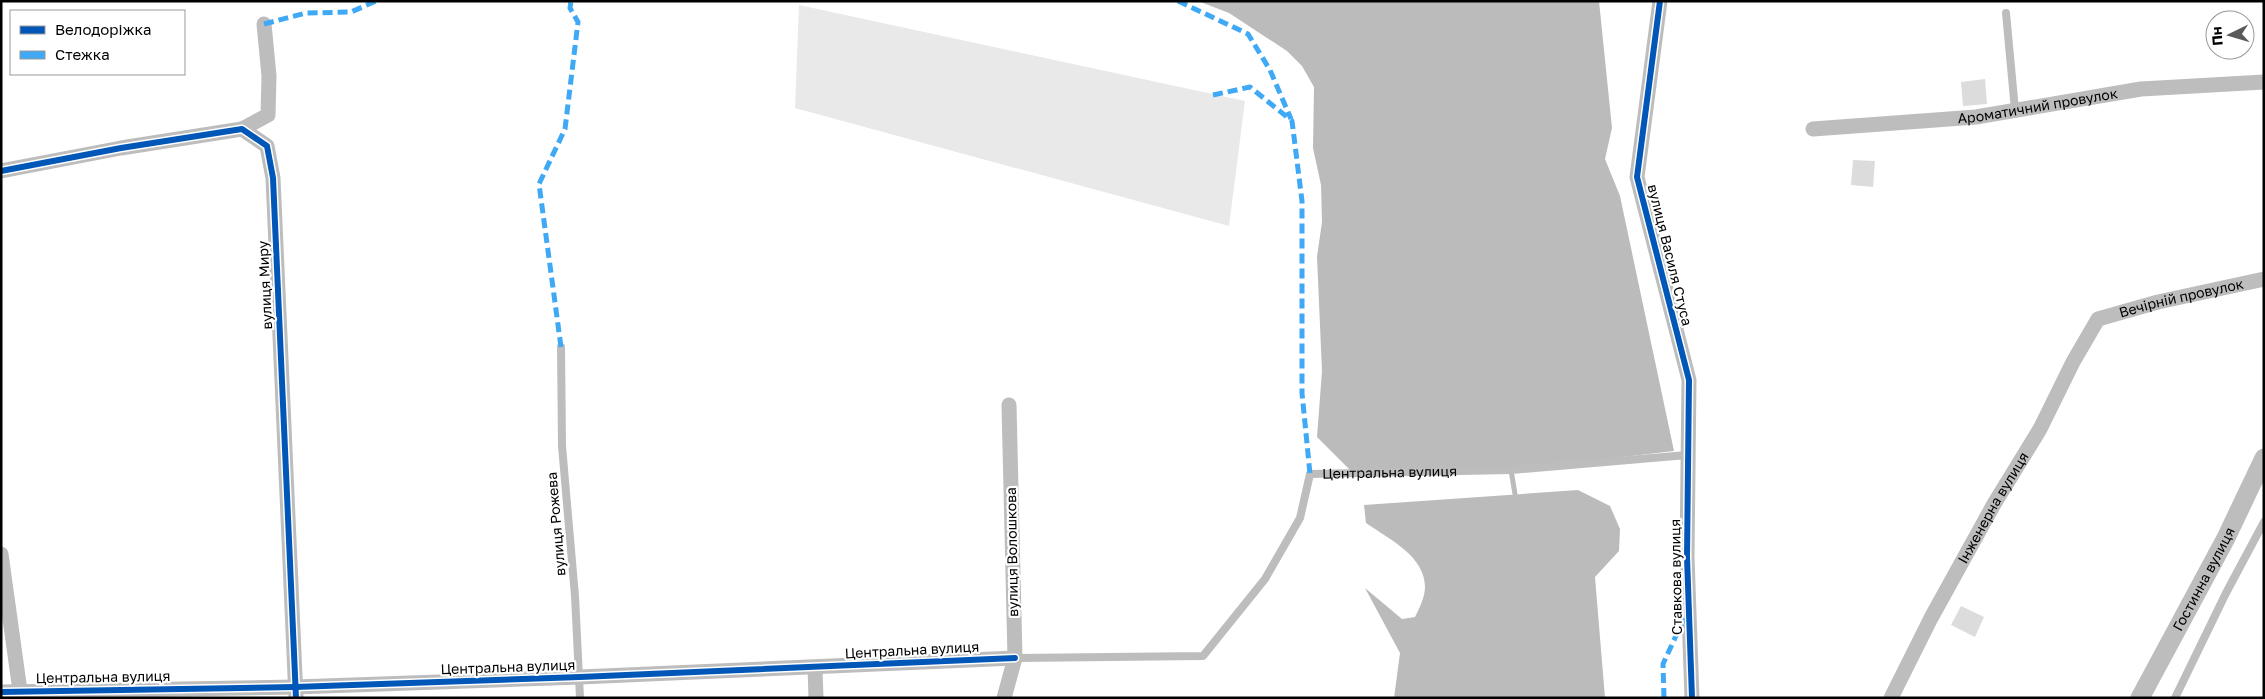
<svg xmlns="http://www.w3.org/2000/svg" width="2265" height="699" font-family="'Golos Text',sans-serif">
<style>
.green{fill:#e9e9e9}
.water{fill:#bbb}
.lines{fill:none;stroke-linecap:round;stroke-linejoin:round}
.stream{stroke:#bbb;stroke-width:5}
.building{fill:#dcdcdc}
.service{stroke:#bdbdbd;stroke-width:8}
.minor{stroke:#bdbdbd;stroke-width:15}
.tertiary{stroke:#bdbdbd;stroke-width:19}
.quiet{stroke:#3fa9f5;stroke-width:5;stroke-dasharray:10 5;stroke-linecap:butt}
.cycleway-casing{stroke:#fff;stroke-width:9}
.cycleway{stroke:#0057b8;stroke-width:6}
.labels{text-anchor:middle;stroke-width:4.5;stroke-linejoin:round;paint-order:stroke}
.street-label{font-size:14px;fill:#000;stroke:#fff}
</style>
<rect width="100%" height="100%" fill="#fff"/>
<polygon class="green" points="799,5 1245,101 1229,226 795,108"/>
<g class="water">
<polygon points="1198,1 1599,1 1612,128 1605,159 1620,196 1674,451 1511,470 1353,473 1317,437 1322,371 1317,257 1322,222 1321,185 1313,148 1314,87 1302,66 1287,51 1229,13"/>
<path d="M1578,490l32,16 10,23 -1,22 -24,26 10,121h-211l6,-45 -35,-65 37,31 13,-2c4,-8 10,-20 10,-30 0,-31 -36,-48 -59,-64l-2,-18z"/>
</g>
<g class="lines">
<polyline class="stream" points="1511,470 1515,494"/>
</g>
<g class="building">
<polygon points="1985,79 1987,104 1963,106 1961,82"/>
<polygon points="1853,160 1875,161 1873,187 1851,185"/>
<polygon points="1961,606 1984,617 1975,637 1951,625"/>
</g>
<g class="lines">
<g class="service">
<polyline points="2006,13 2015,110"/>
<polyline points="561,347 562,446 575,596 580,698"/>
<path id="s1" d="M1015,658l188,-2 62,-77 35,-61 10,-44 201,-4 176,-15"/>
<polyline points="2175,698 2226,593 2264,522"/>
</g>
<g class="minor">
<polyline points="1660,1 1637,177 1689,380 1687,557 1692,698"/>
<polyline points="242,129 268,115 269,76 264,24"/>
<path id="s2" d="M1813,129l163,-12 165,-28 123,-7"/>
<polyline points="1,171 121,148 242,129 267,146 273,178 296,698"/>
<polyline points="1,554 21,698"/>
<polyline points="815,668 816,698"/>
<polyline points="1,692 295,687 580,677 1015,658"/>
<polyline points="1004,698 1015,658 1009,405"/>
<path id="s3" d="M1891,698l40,-80 63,-114 46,-75 33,-67 25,-43 60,-17 106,-23"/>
</g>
<path class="tertiary" id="s4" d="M2140,698l86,-160 38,-80"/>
<g class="quiet">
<polyline points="1178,1 1248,34 1270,70 1291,119"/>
<polyline points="264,24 306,13 351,12 376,1"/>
<polyline points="1213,95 1250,87 1292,121 1302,201 1302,393 1310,474"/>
<polyline points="561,347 539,184 565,129 578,22 570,8 571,1"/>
<polyline points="1664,698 1663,664 1686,614"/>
</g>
<g class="cycleway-casing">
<g id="cycleway">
<polyline points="1660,1 1637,177 1689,380 1687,557 1692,698"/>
<polyline points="1,171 121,148 242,129 267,146 273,178 296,698"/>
<polyline points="1,692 295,687 580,677 1015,658"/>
</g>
</g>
<use href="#cycleway" class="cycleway"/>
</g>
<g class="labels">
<g class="street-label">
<text dy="5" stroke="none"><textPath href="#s2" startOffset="226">Ароматичний провулок</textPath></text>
<text transform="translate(1670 255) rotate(76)" y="5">вулиця Василя Стуса</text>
<text transform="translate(265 285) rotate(-93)" y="5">вулиця Миру</text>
<text dy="5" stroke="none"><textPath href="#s3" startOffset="518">Вечірній провулок</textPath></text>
<text dy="5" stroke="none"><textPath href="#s1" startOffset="482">Центральна вулиця</textPath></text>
<text dy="5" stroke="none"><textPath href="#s3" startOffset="216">Інженерна вулиця</textPath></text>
<text transform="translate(556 524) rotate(-95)" y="5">вулиця Рожева</text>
<text transform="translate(1012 552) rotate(-91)" y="5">вулиця Волошкова</text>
<text transform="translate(1676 577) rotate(-91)" y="5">Ставкова вулиця</text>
<text dy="5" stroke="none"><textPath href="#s4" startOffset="135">Гостинна вулиця</textPath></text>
<text transform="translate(912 650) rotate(-3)" y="5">Центральна вулиця</text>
<text transform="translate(508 667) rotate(-2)" y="5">Центральна вулиця</text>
<text transform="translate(103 677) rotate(-1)" y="5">Центральна вулиця</text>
</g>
</g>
<rect width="2265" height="699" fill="none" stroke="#000000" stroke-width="5"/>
<rect x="10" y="10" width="175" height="65" fill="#ffffff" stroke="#999999"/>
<rect x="20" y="26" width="25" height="8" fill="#0057b8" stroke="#999999"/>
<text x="55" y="35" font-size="15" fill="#000000">Велодоріжка</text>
<rect x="20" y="51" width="25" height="8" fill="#3fa9f5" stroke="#999999"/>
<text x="55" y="60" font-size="15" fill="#000000">Стежка</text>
<g transform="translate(2230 35) rotate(265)"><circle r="24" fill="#ffffff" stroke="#999999"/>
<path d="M0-4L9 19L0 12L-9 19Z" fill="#595959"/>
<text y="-8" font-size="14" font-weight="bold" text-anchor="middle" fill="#000000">Пн</text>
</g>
</svg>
